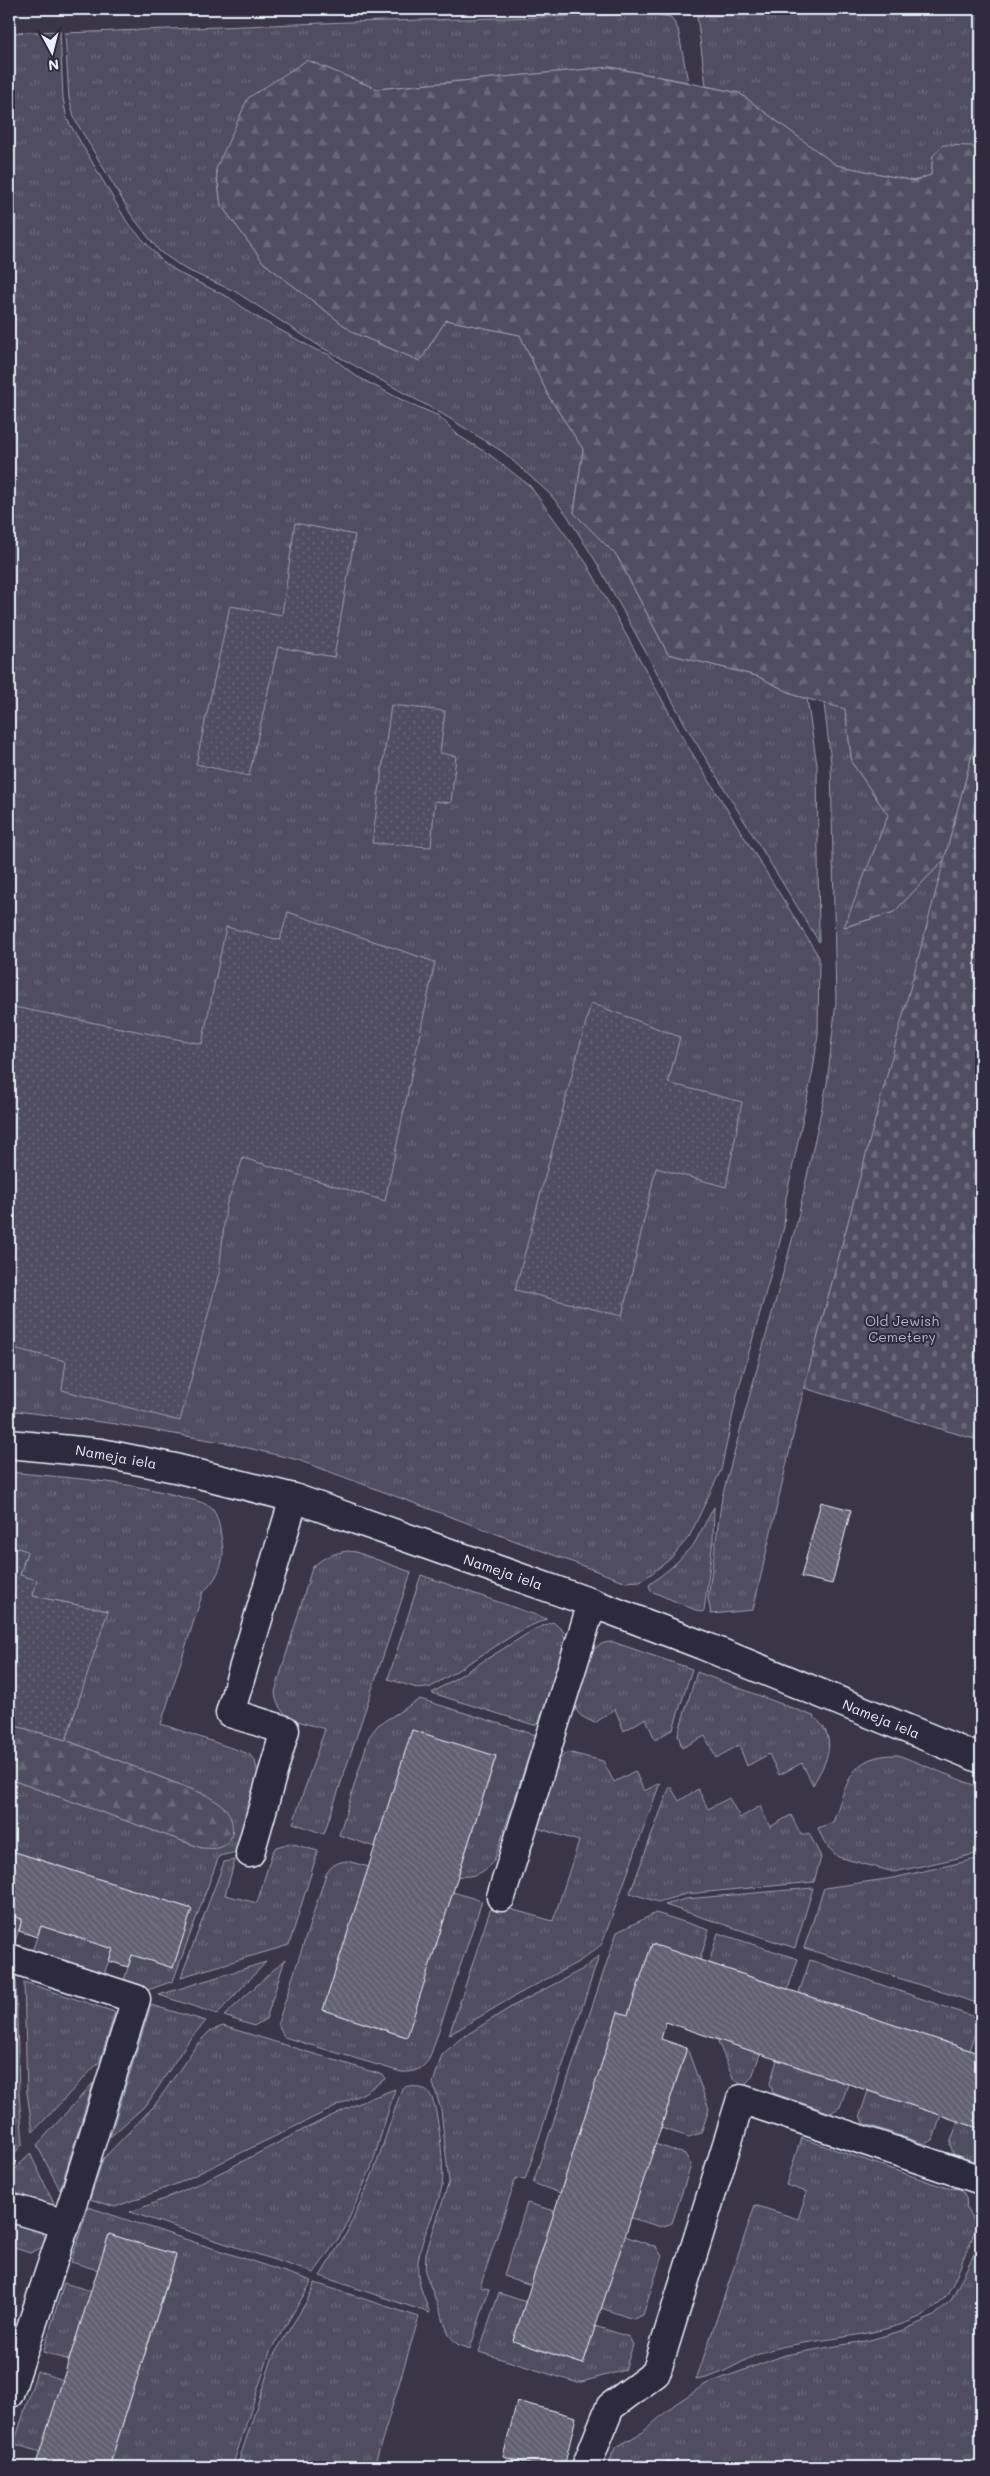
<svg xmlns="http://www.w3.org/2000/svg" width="990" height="2476" font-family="Mali,sans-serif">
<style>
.grass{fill:url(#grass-tufts);stroke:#9ca0ac}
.forest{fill:url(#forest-firs);stroke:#9ca0ac}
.cemetery{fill:url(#cemetery-stones);stroke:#9ca0ac}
.garden{fill:url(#garden-dots);stroke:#9ca0ac}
.building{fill:url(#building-back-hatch);stroke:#e8f1f8}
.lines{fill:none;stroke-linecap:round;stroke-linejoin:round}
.street-casing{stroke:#e8f1f8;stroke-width:31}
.secondary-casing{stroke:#e8f1f8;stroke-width:31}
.street{stroke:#2f2a3d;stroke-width:28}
.secondary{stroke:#2f2a3d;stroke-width:28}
.labels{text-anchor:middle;stroke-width:4;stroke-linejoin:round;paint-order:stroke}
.park-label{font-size:14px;fill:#b3b8c2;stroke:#2f2a3d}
.street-label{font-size:14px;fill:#e8f1f8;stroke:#2f2a3d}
</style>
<defs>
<pattern id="grass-tufts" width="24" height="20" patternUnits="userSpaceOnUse" patternTransform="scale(1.25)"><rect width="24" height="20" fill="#504e5f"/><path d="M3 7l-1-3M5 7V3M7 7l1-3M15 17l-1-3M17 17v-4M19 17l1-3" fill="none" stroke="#696877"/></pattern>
<pattern id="forest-firs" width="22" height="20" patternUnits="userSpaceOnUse" patternTransform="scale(1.25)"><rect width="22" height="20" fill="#504e5f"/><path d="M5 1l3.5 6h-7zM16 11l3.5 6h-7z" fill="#696877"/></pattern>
<pattern id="cemetery-stones" width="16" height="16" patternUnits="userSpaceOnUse" patternTransform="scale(1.25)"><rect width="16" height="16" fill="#504e5f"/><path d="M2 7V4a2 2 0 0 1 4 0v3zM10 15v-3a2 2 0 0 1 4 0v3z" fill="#696877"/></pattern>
<pattern id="garden-dots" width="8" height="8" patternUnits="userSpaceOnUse" patternTransform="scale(1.25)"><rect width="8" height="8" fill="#504e5f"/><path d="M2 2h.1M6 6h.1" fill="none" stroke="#696877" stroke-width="1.8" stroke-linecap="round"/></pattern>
<pattern id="building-back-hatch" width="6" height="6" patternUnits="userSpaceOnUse" patternTransform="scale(1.25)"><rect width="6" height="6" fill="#636171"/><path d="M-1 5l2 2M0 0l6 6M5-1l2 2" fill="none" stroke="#797886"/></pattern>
</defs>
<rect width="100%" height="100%" fill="#3a3648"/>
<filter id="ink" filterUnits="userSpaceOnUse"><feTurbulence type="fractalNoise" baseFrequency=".02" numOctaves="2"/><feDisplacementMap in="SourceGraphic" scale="10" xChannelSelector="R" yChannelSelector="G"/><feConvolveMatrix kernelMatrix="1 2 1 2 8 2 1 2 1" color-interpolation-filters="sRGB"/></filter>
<g filter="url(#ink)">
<g class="grass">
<polygon points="981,9 981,156 972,146 933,156 931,175 914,181 836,165 739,93 706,86 697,16"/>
<polygon points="653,14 671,17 678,29 688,82 610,67 377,89 307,60 216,169 221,205 264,263 354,333 420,361 446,320 520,335 549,397 583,449 574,513 617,556 668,654 757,676 797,696 807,699 817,765 819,942 690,733 598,565 567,515 550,494 503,452 444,415 321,347 236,292 185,269 159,251 132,216 75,120 69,98 65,33 348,22"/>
<polygon points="60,31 63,98 67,119 127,222 163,262 183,275 230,298 255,316 316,350 328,354 356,376 402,400 439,416 459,436 490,455 530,486 587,564 687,745 819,957 818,1035 813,1070 786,1198 784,1227 737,1395 721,1470 689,1537 670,1559 651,1574 640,1581 626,1582 298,1460 227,1443 116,1424 9,1410 9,33"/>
<polygon points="824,703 845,708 852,763 888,815 845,927 894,912 945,859 804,1388 753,1610 711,1614 708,1598 722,1497 797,1222 827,1084 836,1002 831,763"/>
<path d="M9,1472c58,6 120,9 176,26 8,2 19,4 25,9 9,7 10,24 12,35 4,19 -5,38 -19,50l-42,132 88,30 6,7 3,13 -20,78 -19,4 -46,125 -28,10 -22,-8 9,-28 41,13 19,-59 -183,-59v-71l193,69 4,-53 -140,-55 41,-129 -74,-15 -13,-21 7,-24 -18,-6z"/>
<polygon points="714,1507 713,1540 704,1611 700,1612 651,1591 649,1585 673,1566 694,1544"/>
<path d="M347,1551l9,1 55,20 -87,262 -31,-11 32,-94c-22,-7 -48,-9 -50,-37l37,-124c9,-10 22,-15 35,-17z"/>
<polygon points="421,1575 547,1619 523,1629 431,1687 420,1689 388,1679"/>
<polygon points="553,1622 563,1631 566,1644 540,1723 534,1725 432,1693 535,1629"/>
<path d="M613,1642l79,27 -19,60 -18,11 -9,-22 -22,13 -9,-22 -20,14c-11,-5 -18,-7 -21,-20 7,-22 9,-62 39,-61z"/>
<path d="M697,1672l116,44c27,23 14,44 0,69l-11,-22 -23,12 -10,-21 -22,12 -8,-21 -23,13 -11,-22 -23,12 -4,-14z"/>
<path d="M420,1699l116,36 -41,123c-8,14 -21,20 -37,18l38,-119 -84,-27 -37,117 -36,-12 30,-98 9,-12z"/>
<polygon points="567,1752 603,1761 614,1782 635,1771 644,1791 660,1783 602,1944 580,1961 513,1997 449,2035 492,1904 553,1921 579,1841 537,1828 556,1763"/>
<path d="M898,1755l83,33v65l-87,19 -56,-15 -13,-13 -7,-16 15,-6c15,-39 16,-68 65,-67z"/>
<polygon points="670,1786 679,1801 698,1789 708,1809 729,1798 740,1818 760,1806 770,1827 791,1815 801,1835 809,1833 821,1857 814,1882 686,1894 658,1902 630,1893"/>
<polygon points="290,1843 318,1851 289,1945 181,1977 224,1862 235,1860 225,1895 257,1903 272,1853 276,1847"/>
<polygon points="981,1858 980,2004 804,1948 824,1888 893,1878"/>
<path d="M347,1861l22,6 -46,143 83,27 47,-145 29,9 -52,156c-6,12 -16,16 -29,15l-117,-35 -6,-14 48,-149c6,-9 11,-12 21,-13z"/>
<polygon points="813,1888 795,1948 665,1905 685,1899"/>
<polygon points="656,1913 709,1930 700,1960 652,1944 628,2015 619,2012 560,2193 533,2183 617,1932"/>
<polygon points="9,1915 22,1919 13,1948 9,1947"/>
<polygon points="41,1926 113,1949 103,1977 31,1954"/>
<polygon points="718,1933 798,1959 788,1989 709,1963"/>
<polygon points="599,1956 525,2180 516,2178 480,2287 489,2289 470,2349 457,2344 449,2335 425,2272 426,2253 449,2182 441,2110 433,2083 442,2055 460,2039 511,2007 583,1969"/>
<polygon points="285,1959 266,2019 254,2026 224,2016"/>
<polygon points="810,1960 980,2019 969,2050 799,1993"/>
<polygon points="266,1962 217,2014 159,1995"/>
<polygon points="9,1977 16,1980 19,2094 23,2143 9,2160 11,2099 9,2098"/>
<polygon points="24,1982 115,2012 100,2061 33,2132 27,2093"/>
<polygon points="151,2005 206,2021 189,2040 147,2104 110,2137"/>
<polygon points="223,2026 383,2075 385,2079 364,2093 179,2183 115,2207 90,2199 103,2159 155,2105 198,2043 210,2031"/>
<polygon points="717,2039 760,2054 752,2077 745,2084 734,2080"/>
<polygon points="687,2048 709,2109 701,2133 689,2137 661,2128"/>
<polygon points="777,2060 848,2084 840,2107 831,2113 773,2093 770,2083"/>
<polygon points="93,2083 60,2190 37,2145"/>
<path d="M408,2086c8,0 18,2 23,10 7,11 14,76 11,90 -5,26 -21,49 -24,76 -2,18 6,35 12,51l-110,-37 27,-44 27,-61 28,-83z"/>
<path d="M395,2089l-24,79 -27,62 -30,43 -184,-61c92,-32 173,-90 265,-123z"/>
<polygon points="868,2091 941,2115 933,2140 924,2144 863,2123 860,2115"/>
<polygon points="958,2121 981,2129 981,2161 973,2161 953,2154 950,2144"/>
<path d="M801,2138l146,50 14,1 5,8 1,13 9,14c-2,12 -8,24 -13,35 -5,14 -11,29 -20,41 -32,37 -125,37 -170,49 -27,7 -50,28 -77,31l59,-175 43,14 9,-27 -21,-7z"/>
<polygon points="655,2144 685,2154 691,2165 672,2223 661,2227 631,2218"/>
<polygon points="30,2153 55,2206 54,2208 9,2194 9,2176"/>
<polygon points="527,2203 555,2211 531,2285 504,2276"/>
<polygon points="88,2207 312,2281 270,2352 232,2467 109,2467 176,2256 109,2234 98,2270 71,2262"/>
<polygon points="9,2218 41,2229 45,2238 43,2247 30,2253 9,2246"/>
<polygon points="625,2236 656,2247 662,2256 643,2315 633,2319 601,2308"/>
<polygon points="981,2240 981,2467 686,2467 667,2461 665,2467 608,2467 613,2452 618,2446 643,2432 675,2404 706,2384 785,2355 870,2340 904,2330 934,2316 951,2300"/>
<polygon points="64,2283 91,2291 69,2360 43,2352"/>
<polygon points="315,2283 419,2317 374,2467 237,2467 273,2356 307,2301"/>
<polygon points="499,2293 526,2302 513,2341 583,2364 595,2326 629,2337 633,2345 625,2370 578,2383 479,2352"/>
<polygon points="37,2371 63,2380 40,2452 14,2444"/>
</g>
<g class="forest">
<polygon points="307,60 377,89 610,67 739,93 836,165 914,181 931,175 933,156 943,145 972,146 981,156 981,721 945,859 894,912 844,927 888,815 852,763 845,709 797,696 757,676 668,654 617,556 574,513 583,449 549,397 520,335 446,320 420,361 354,333 264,263 221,205 216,169 248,98"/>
<path d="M9,1724l57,16 140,55c6,4 12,7 17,11 12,11 15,38 -5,42 -5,1 -11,0 -16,0l-193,-69z"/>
</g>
<polygon class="cemetery" points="981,721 981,1441 804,1388"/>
<g class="garden">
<polygon points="295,523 355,535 334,657 278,647 249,776 196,764 230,606 282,615"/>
<polygon points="391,705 445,711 440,753 456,756 451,803 435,801 431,847 372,843"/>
<polygon points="288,912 435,962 385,1201 243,1158 226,1206 219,1273 180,1421 62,1390 66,1361 9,1347 9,1006 202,1044 226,927 280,940"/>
<polygon points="591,1003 680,1037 668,1083 742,1102 726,1187 656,1168 622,1316 515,1290"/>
<polygon points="9,1545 27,1551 20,1575 37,1580 33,1596 108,1611 66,1740 9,1724"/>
</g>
<g class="building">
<polygon points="821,1502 851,1510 832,1584 801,1577"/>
<polygon points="412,1730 496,1756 407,2037 323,2010"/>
<polygon points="9,1850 192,1909 173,1968 132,1955 128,1967 109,1961 113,1949 41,1926 37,1937 19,1931 22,1919 9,1915"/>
<polygon points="652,1944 981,2054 981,2129 666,2022 661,2039 687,2048 583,2364 513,2341 618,2012 628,2015"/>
<polygon points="109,2234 176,2255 109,2467 35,2467"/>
<polygon points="517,2401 576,2417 564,2467 540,2467 503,2457"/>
<polygon points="667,2461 686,2467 665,2467"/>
</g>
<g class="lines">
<g class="street-casing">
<g id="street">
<polyline points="250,1853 285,1730 230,1713 294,1498"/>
<polyline points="501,1897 592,1603"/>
<polyline points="9,1958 136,1999 74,2198 9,2394"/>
<polyline points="9,2207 65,2224"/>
<polyline points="586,2467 610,2407 656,2373 741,2099 981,2180"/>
</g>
</g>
<g class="secondary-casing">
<polyline id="secondary" points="9,1444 101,1453 175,1468 294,1498 592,1603 702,1645 981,1759"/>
</g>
<use href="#street" class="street"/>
<use href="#secondary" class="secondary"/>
</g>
</g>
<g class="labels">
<g class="park-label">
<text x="902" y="1326">Old Jewish<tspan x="902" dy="16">Cemetery</tspan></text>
</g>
<g class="street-label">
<text transform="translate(116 1457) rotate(10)" y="5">Nameja iela</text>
<text transform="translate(503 1572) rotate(19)" y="5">Nameja iela</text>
<text transform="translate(881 1719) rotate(22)" y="5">Nameja iela</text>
</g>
</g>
<rect width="990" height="2476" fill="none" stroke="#2f2a3d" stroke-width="30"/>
<rect x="15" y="15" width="960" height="2446" fill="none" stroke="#e8f1f8" stroke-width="2" filter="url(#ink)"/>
<g transform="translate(52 52) rotate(173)" stroke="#2f2a3d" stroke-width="4" paint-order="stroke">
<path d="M0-4L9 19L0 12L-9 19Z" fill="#e8f1f8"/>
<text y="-8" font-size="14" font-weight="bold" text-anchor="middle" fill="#e8f1f8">N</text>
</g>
</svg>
